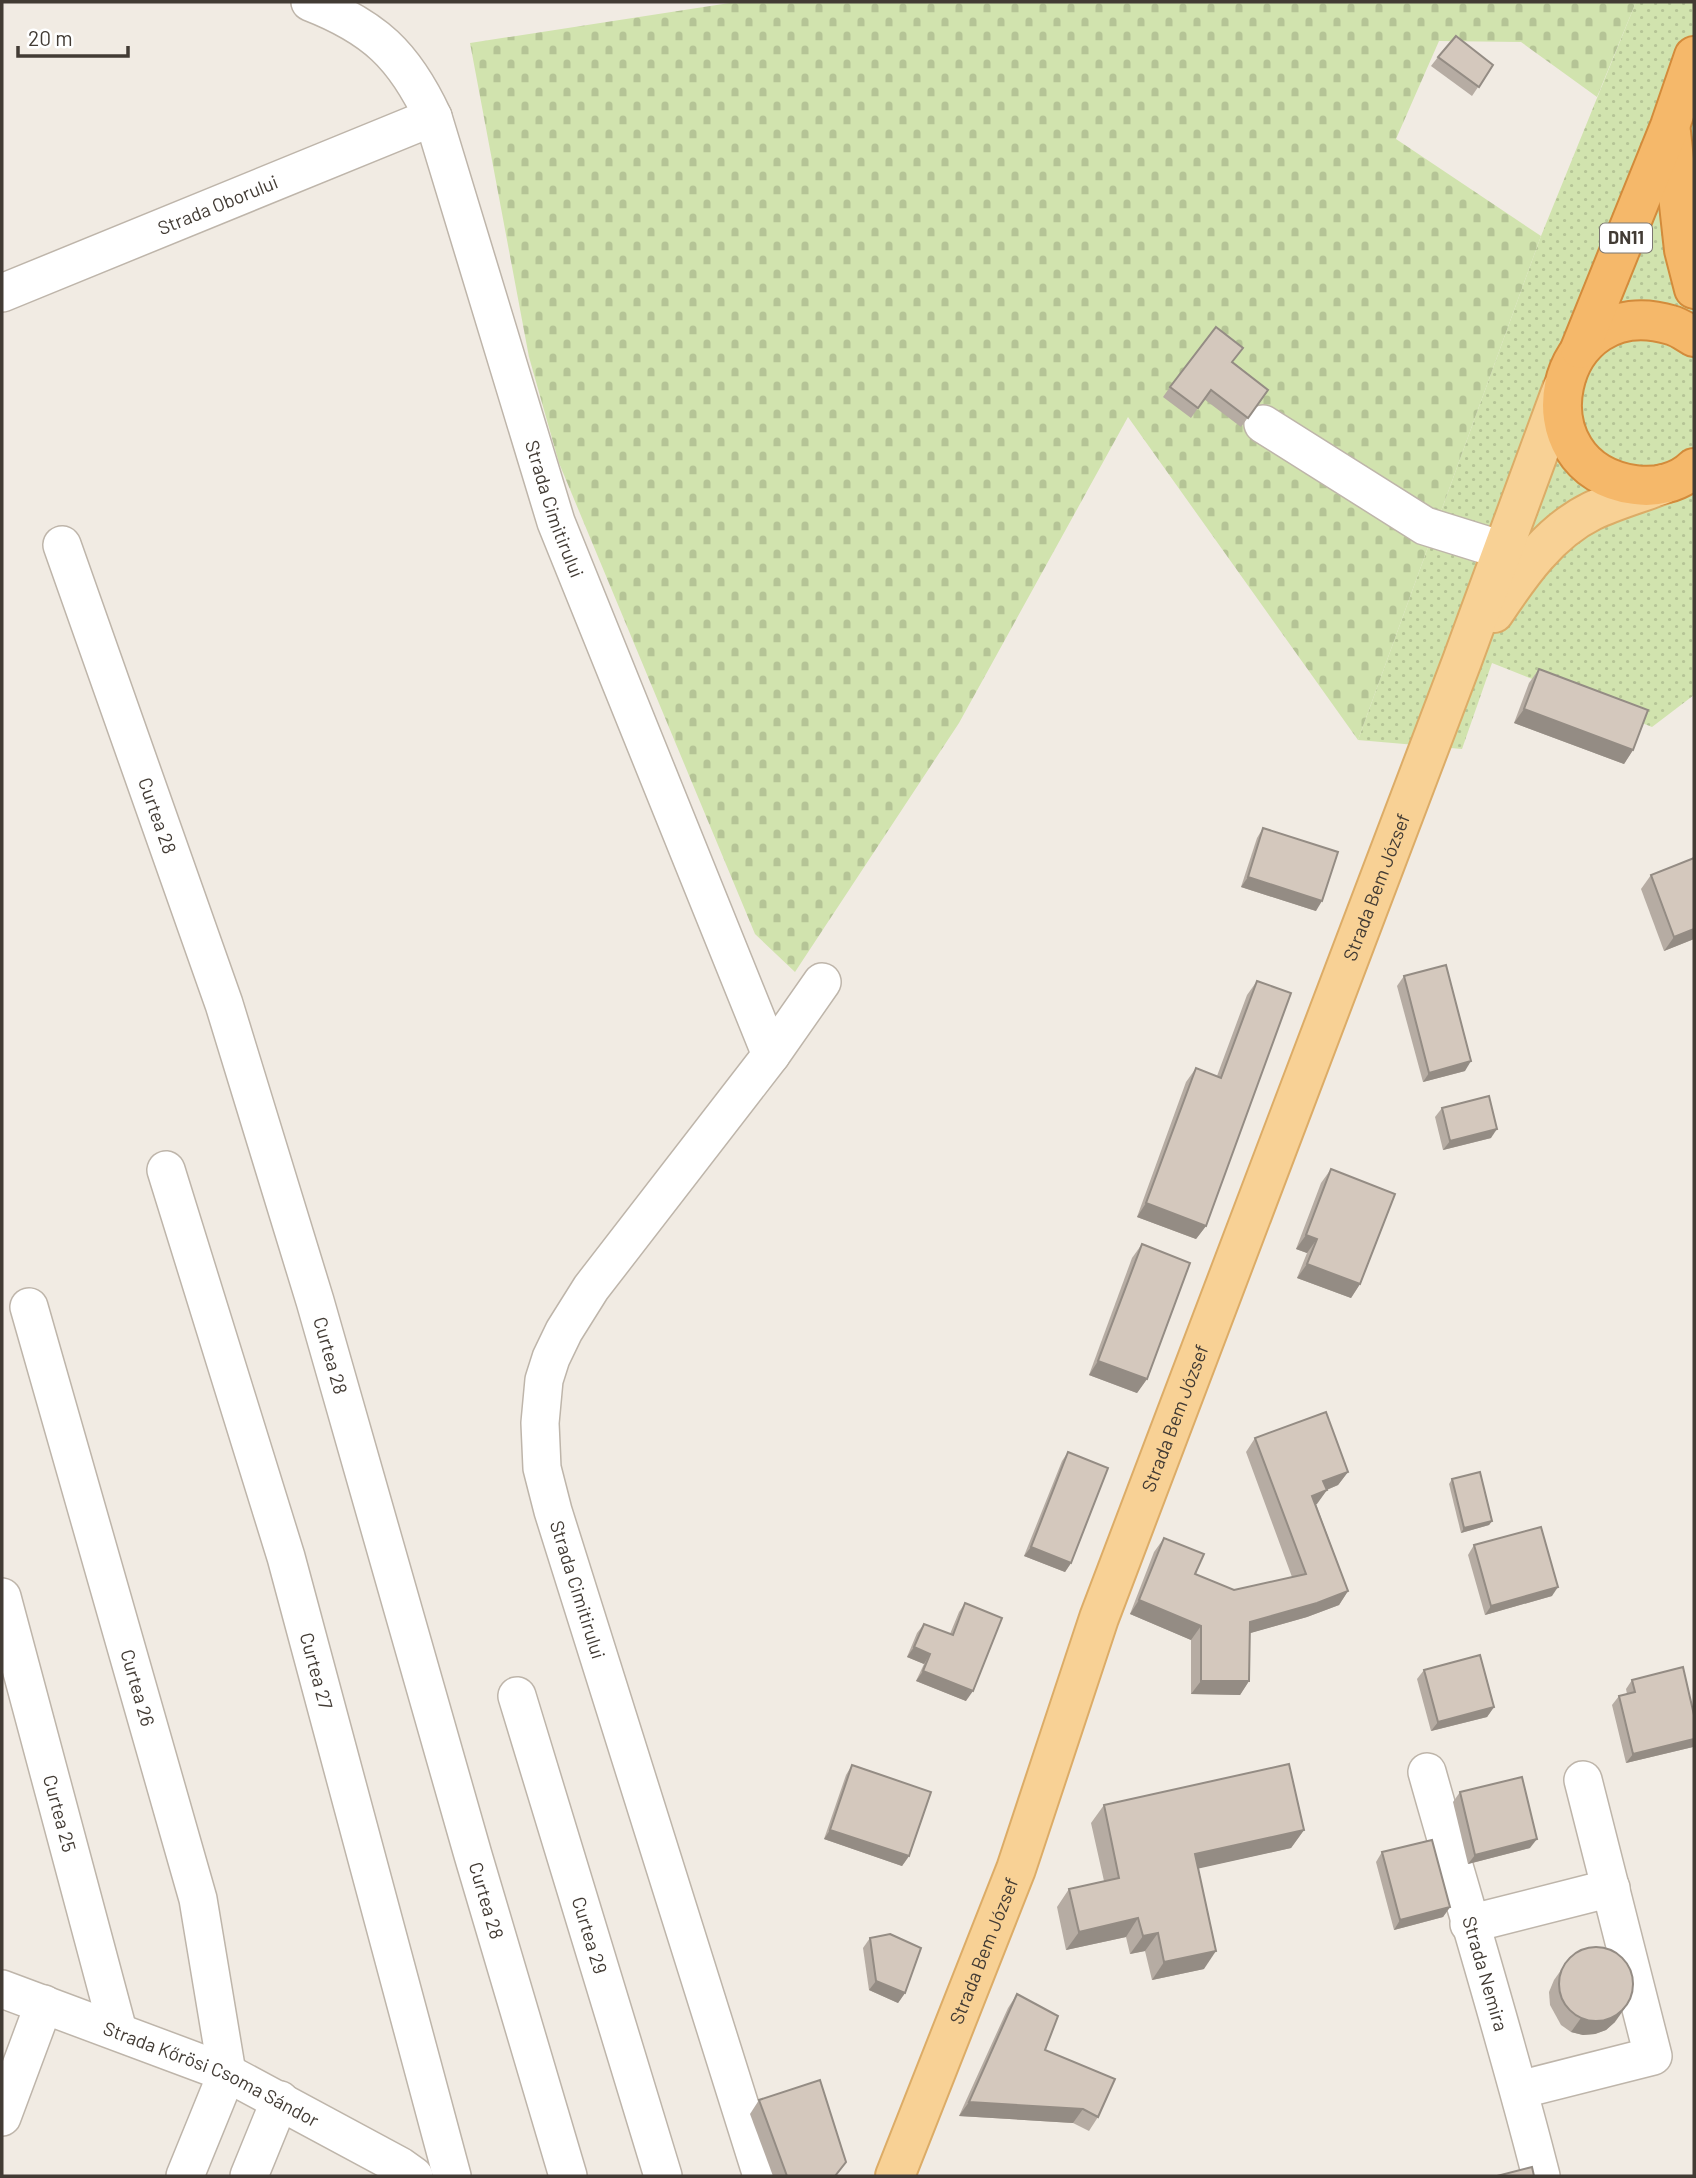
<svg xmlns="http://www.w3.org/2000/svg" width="1696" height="2178" font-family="Barlow,sans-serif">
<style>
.grass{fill:url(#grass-dots)}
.cemetery{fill:url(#cemetery-stones)}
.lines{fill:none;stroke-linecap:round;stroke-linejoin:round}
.minor-casing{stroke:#beb5aa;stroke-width:40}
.major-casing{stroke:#dcac67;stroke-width:42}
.highway-casing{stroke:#d38b3b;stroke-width:42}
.minor{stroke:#fff;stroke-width:37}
.major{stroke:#f8d195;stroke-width:38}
.highway{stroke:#f5b86a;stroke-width:38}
.wall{fill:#b6aca3}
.shaded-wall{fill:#948c84}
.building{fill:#d4c8bd;stroke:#948c84;stroke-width:2}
.labels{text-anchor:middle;stroke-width:7;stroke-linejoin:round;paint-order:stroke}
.shield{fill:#fff;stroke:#7b7671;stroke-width:2}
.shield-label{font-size:18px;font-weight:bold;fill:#423b34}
.street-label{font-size:19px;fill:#423b34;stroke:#fff}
</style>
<defs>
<pattern id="grass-dots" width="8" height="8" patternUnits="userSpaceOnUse" patternTransform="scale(1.75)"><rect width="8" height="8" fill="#d1e3ae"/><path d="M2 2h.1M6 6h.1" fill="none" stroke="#b5c496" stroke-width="1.8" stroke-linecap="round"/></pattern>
<pattern id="cemetery-stones" width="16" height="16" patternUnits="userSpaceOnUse" patternTransform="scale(1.75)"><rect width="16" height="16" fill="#d1e3ae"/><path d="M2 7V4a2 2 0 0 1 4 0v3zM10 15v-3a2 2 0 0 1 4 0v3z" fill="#b5c496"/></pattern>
</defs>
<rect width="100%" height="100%" fill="#f1ebe3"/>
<polygon class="grass" points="1636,2 1694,2 1694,695 1652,727 1492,663 1462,749 1358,740 1541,236"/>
<polygon class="cemetery" points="736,2 1636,2 1597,97 1521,42 1439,41 1396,139 1541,236 1358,740 1128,417 959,723 795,972 755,934 559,463 529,357 470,43"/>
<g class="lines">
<g class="minor-casing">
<g id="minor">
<path id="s1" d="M310,2c64,25 94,53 123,115l123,405 215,533 -180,233 -27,43 -13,27 -7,22 -4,43 2,45 11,43 209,665"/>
<path id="s2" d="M2,293l431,-176"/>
<polyline points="1263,424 1425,526 1502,550"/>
<path id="s3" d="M62,545l162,459 91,297 158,554 95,321"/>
<polyline points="771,1055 822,982"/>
<path id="s4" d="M166,1170l120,387 166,619"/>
<path id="s5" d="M29,1307l169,592 29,174 -42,103"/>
<path id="s6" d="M2,1597l116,434"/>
<path id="s7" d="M517,1696l146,480"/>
<path id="s8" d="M1427,1772c38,135 80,269 114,404"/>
<polyline points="1469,1924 1611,1888"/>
<path id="s9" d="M2,1989l225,84 173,93 14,10"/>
<polyline points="1519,2090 1653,2056 1583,1780"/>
<polyline points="2,2117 44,2004"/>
<polyline points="249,2176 280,2100"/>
</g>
</g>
<g class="major-casing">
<g id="major">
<path d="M1494,613c26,-39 55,-81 98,-102 23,-11 49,-18 72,-27"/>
<path id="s10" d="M895,2176l121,-307 83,-251 363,-957 100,-272"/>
</g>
</g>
<g class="highway-casing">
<g id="highway">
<polyline points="1671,132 1684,250 1694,289"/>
<path d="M1694,337c-7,-4 -15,-10 -23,-12 -118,-36 -155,144 -36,160 20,3 44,-2 59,-17"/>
<polyline points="1580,349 1670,126 1694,56"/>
</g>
</g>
<use href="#minor" class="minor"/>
<use href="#major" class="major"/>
<use href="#highway" class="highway"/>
</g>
<g class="wall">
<polygon points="1438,57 1493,65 1472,96 1431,66"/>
<polygon points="1233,362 1268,390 1241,427 1204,399 1191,418 1163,397 1170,387"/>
<polygon points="1539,669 1633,750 1624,764 1514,723 1529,683"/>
<polygon points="1263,828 1316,911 1241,887 1257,838"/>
<polygon points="1651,875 1694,939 1664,951 1641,889"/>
<polygon points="1404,976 1465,1071 1423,1082 1397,986"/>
<polygon points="1257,981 1206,1226 1196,1239 1137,1217 1186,1082 1196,1068 1217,1076 1247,995"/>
<polygon points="1442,1108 1491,1138 1443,1150 1435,1117"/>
<polygon points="1331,1169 1360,1284 1351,1298 1297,1278 1307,1253 1296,1249 1321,1183"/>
<polygon points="1142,1244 1147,1379 1137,1393 1089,1375 1132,1258"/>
<polygon points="1255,1438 1348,1472 1338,1485 1327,1490 1316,1504 1348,1591 1339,1605 1307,1617 1250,1633 1249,1681 1240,1695 1191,1694 1191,1640 1130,1614 1154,1552 1164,1538 1195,1574 1234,1590 1292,1577 1246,1452"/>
<polygon points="1068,1452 1071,1563 1065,1572 1024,1556 1062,1461"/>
<polygon points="1452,1479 1492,1521 1489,1525 1461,1533 1449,1484"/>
<polygon points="1474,1545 1552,1596 1485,1615 1468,1555"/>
<polygon points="965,1603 966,1701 916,1681 924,1664 907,1657 917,1633 924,1624 950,1634 959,1612"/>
<polygon points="1424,1670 1494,1707 1487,1717 1431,1731 1417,1679"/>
<polygon points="1632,1680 1693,1747 1626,1763 1612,1705 1619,1696 1627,1694 1626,1689"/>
<polygon points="852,1765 909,1856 902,1866 824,1839 846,1775"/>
<polygon points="1460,1792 1530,1848 1468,1864 1453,1802"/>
<polygon points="1104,1805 1304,1830 1291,1848 1198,1868 1204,1969 1152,1980 1145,1951 1130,1954 1126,1937 1066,1950 1057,1907 1069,1889 1104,1881 1091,1823"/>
<polygon points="1382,1852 1450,1907 1443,1917 1394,1930 1376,1862"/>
<polygon points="870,1938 905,1993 898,2003 869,1990 863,1948"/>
<polygon points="1571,1956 1615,2022 1606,2030 1595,2034 1583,2035 1571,2032 1561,2025 1550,2005 1549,1992 1554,1980"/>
<polygon points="1017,1994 1045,2050 1098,2117 1089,2131 1073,2123 959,2116 1008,2008"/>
<polygon points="759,2100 836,2176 773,2176 750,2114"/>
</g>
<g class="shaded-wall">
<polygon points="1524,709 1633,750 1624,764 1514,723"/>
<polygon points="1248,877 1322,901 1316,911 1241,887"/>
<polygon points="1694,929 1694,939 1664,951 1674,937"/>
<polygon points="1471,1061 1465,1071 1423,1082 1429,1073"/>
<polygon points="1497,1129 1491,1138 1443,1150 1450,1141"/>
<polygon points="1146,1203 1206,1226 1196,1239 1137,1217"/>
<polygon points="1306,1235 1317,1239 1307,1253 1296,1249"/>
<polygon points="1307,1264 1360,1284 1351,1298 1297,1278"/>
<polygon points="1098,1361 1147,1379 1137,1393 1089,1375"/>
<polygon points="1348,1472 1338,1485 1314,1495 1323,1481"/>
<polygon points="1327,1490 1317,1504 1303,1509 1312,1496"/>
<polygon points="1492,1521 1489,1525 1461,1533 1464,1528"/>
<polygon points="1031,1547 1071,1563 1065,1572 1024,1556"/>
<polygon points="1558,1587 1552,1596 1485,1615 1491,1606"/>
<polygon points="1348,1591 1339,1605 1307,1617 1240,1636 1250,1622"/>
<polygon points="1139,1600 1201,1626 1191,1640 1130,1614"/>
<polygon points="914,1647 930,1654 924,1664 907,1657"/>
<polygon points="923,1671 973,1691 966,1701 916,1681"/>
<polygon points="1201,1681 1249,1681 1240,1695 1191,1694"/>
<polygon points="1494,1707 1487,1717 1431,1731 1438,1722"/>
<polygon points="1694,1739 1693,1747 1626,1763 1633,1754"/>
<polygon points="830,1830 909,1856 902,1866 824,1839"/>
<polygon points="1304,1830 1291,1848 1183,1872 1195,1854"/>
<polygon points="1537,1839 1530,1848 1468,1864 1475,1855"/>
<polygon points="1450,1907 1443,1917 1394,1930 1400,1920"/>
<polygon points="1138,1918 1126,1937 1066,1950 1079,1932"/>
<polygon points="1158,1933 1145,1951 1130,1954 1143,1936"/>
<polygon points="1216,1951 1204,1969 1152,1980 1164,1962"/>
<polygon points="876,1981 905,1993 898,2003 869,1990"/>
<polygon points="1625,2008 1615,2022 1606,2030 1595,2034 1583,2035 1571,2032 1581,2018"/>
<polygon points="969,2102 1083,2109 1073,2123 959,2116"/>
</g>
<g class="building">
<polygon points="1456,36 1493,65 1479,87 1438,57"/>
<polygon points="1216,327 1243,348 1232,362 1268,390 1248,418 1211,390 1198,408 1170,387"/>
<polygon points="1539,669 1648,710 1633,750 1524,709"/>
<polygon points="1263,828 1338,852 1322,901 1248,877"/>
<polygon points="1694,858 1694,929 1674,937 1651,875"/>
<polygon points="1446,965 1471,1061 1429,1073 1404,976"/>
<polygon points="1257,981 1291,993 1206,1226 1146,1203 1196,1068 1221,1078"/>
<polygon points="1489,1096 1497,1129 1450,1141 1442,1108"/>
<polygon points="1331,1169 1395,1194 1360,1284 1307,1264 1317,1239 1306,1235"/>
<polygon points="1142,1244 1190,1263 1147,1379 1098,1361"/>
<polygon points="1326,1412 1348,1472 1323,1481 1327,1490 1312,1496 1348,1591 1317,1603 1250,1622 1249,1681 1201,1681 1201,1626 1139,1600 1164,1538 1204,1554 1195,1574 1234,1590 1306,1574 1255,1438"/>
<polygon points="1068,1452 1108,1468 1071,1563 1031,1547"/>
<polygon points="1480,1472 1492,1521 1464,1528 1452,1479"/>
<polygon points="1541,1527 1558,1587 1491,1606 1474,1545"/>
<polygon points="965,1603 1002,1618 973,1691 923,1671 930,1654 914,1647 924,1624 953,1635"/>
<polygon points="1480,1655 1494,1707 1438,1722 1424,1670"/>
<polygon points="1683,1667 1694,1715 1694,1739 1633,1754 1619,1696 1635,1692 1632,1680"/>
<polygon points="1289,1764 1304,1830 1195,1854 1216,1951 1164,1962 1158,1933 1143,1936 1138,1918 1079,1932 1069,1889 1119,1878 1104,1805"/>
<polygon points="852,1765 931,1792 909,1856 830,1830"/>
<polygon points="1522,1777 1537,1839 1475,1855 1460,1792"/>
<polygon points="1432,1840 1450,1907 1400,1920 1382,1852"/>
<polygon points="890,1934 921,1948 905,1993 876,1981 870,1938"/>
<circle cx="1596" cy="1984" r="37"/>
<polygon points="1017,1994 1058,2016 1045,2050 1115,2079 1098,2117 1083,2109 969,2102"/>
<polygon points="820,2080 846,2162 835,2176 787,2176 759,2100"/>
<polygon points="1532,2167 1534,2176 1497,2176"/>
</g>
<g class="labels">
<rect class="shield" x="1600" y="223.5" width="52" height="29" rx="5"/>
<g class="shield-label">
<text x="1626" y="244">DN11</text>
</g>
<g class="street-label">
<text dy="7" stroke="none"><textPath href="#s2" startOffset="233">Strada Oborului</textPath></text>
<text dy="7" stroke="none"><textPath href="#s1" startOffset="584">Strada Cimitirului</textPath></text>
<text dy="7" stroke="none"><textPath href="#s3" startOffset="287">Curtea 28</textPath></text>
<text dy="7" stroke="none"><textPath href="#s10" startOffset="1376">Strada Bem József</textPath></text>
<text dy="7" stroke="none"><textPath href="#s3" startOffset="854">Curtea 28</textPath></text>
<text dy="7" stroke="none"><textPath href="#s10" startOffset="808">Strada Bem József</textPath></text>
<text dy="7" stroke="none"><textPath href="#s1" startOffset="1785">Strada Cimitirului</textPath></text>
<text dy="7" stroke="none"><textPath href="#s4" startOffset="523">Curtea 27</textPath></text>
<text dy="7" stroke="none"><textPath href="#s5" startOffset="396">Curtea 26</textPath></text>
<text dy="7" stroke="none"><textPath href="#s6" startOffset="224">Curtea 25</textPath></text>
<text dy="7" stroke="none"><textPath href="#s3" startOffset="1421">Curtea 28</textPath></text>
<text dy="7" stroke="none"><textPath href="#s7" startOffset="250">Curtea 29</textPath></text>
<text dy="7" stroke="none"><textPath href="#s10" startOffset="242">Strada Bem József</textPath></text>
<text dy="7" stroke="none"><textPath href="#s8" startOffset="210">Strada Nemira</textPath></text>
<text dy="7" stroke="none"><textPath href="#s9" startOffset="226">Strada Kőrösi Csoma Sándor</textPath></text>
</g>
</g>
<rect width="1696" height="2178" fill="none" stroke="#423b34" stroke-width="7"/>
<path d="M18 46v10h110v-10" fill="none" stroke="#423b34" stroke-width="3.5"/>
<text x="28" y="46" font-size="21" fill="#423b34" stroke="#ffffff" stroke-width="5" paint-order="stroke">20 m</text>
</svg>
